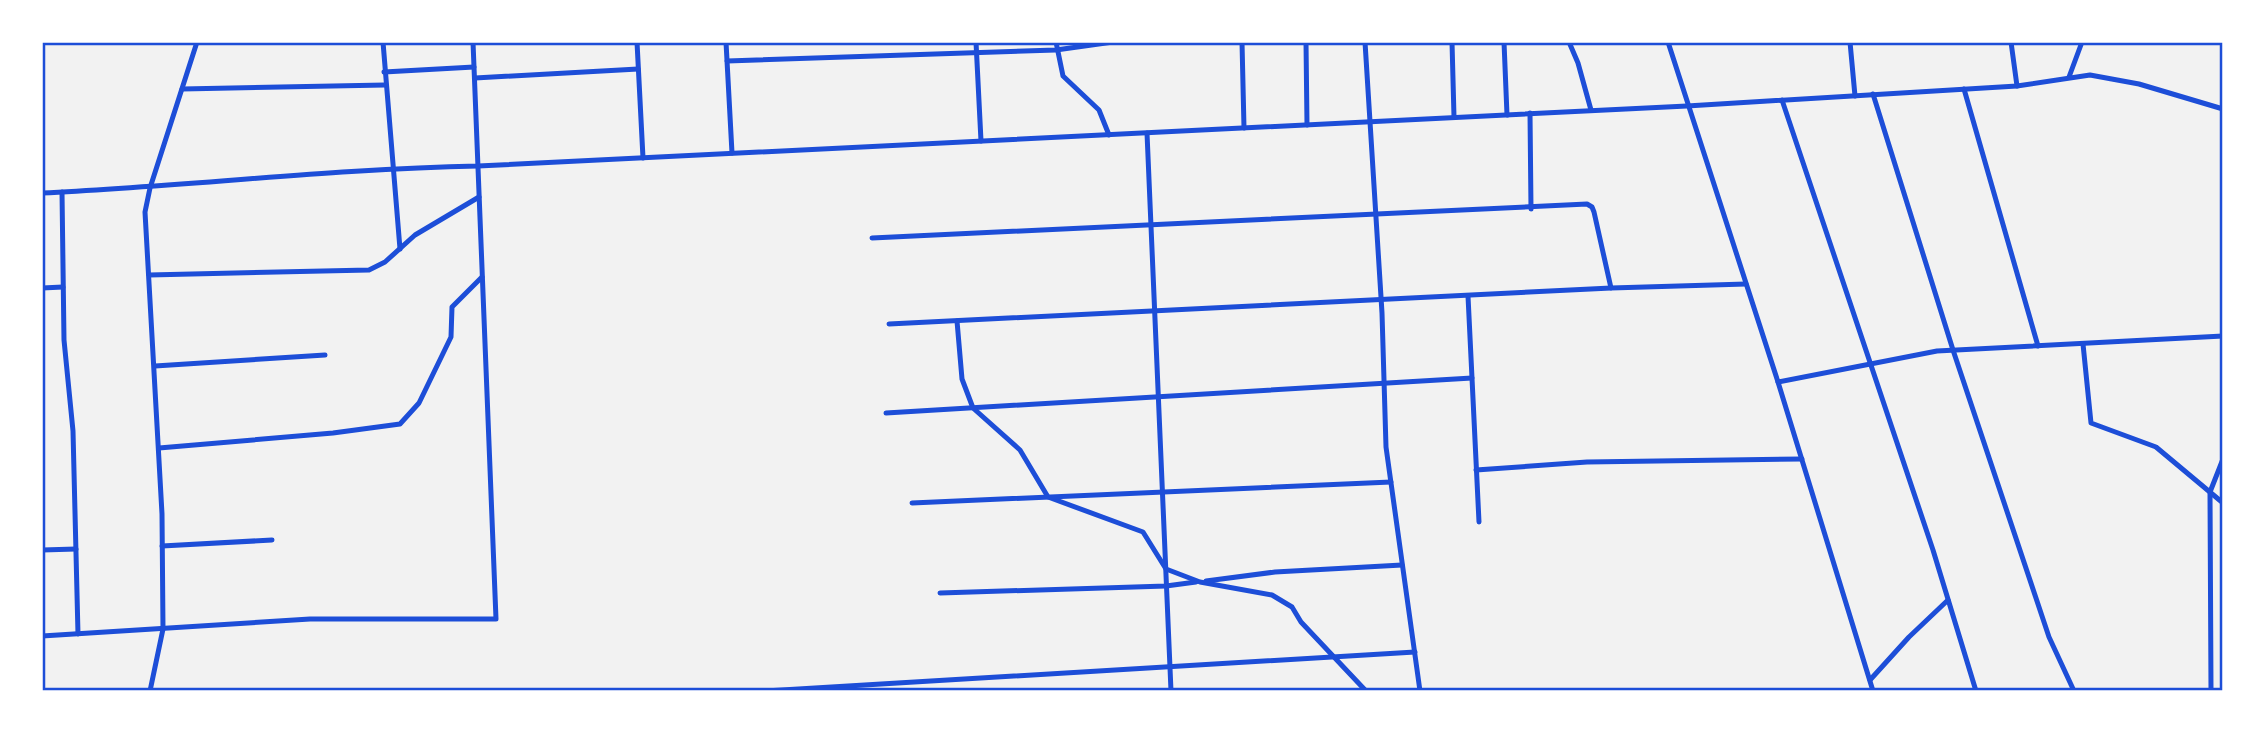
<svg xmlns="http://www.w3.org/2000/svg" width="2265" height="733" font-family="'Noto Serif',serif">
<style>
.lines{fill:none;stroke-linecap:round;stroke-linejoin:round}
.minor{stroke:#1d4ed8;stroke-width:5}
.neatline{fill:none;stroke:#1d4ed8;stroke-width:2.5}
</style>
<rect width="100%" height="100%" fill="#f2f2f2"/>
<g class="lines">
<g class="minor">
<polyline points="383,42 400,249"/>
<polyline points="637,42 643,158"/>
<polyline points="726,42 732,153"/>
<polyline points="976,42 981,141"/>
<polyline points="1056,42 1063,76 1099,110 1109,135"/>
<polyline points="1242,42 1244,128"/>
<polyline points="1306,42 1307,125"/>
<polyline points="1365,42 1382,313 1386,447 1420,691"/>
<polyline points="1452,42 1454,117"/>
<polyline points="1504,42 1507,115"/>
<polyline points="1569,42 1578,63 1591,110"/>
<polyline points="1668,42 1778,382 1937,351 2223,336"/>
<polyline points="1850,42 1855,96"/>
<polyline points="2011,42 2017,86"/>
<polyline points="727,61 1056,50 1113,42"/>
<polyline points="384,72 474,67"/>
<polyline points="2069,77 2082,42"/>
<polyline points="475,78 638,69"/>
<polyline points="182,89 385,85"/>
<polyline points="1964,89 2038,346"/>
<polyline points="1873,94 1953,350 2049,637 2074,691"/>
<polyline points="1782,100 1933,550 1976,691"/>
<polyline points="1530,113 1531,209"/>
<polyline points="1147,133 1171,691"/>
<polyline points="62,192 64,340 73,431 78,634"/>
<path d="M42,193c146,-7 291,-24 436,-27l1209,-60 330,-20 73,-11 49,9 84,25"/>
<polyline points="872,238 1587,204 1592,207 1594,212 1611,288 1746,284"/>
<polyline points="149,275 369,270 385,262 415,235 479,197"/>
<polyline points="42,288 63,287"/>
<polyline points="1468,296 1479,522"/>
<polyline points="957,321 962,379 973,408 1020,450 1048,497 1143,532 1166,569 1200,582 1272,595 1292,607 1301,622 1366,691"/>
<polyline points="889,324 1611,288"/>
<polyline points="2083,344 2091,423 2156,447 2223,503"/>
<polyline points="155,366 325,355"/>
<polyline points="1778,382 1873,691"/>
<polyline points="886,413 1472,378"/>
<polyline points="159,448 333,433 400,424 419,403 451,337 452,307 482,277"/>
<polyline points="1476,470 1587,462 1802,459"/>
<polyline points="912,503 1391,482"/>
<polyline points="162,546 272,540"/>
<polyline points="42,550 76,549"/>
<polyline points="1206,581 1275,572 1402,565"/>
<polyline points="940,593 1166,586 1196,582"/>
<polyline points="42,636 310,619 496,619 473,42"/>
<polyline points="1870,680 1909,637 1948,600"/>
<polyline points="150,691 163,629 162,514 145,212 150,188 197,42"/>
<polyline points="765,691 1415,652"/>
<polyline points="2211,691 2210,492 2223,459"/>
</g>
</g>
<rect width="2265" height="733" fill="none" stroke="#ffffff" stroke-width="88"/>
<rect x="44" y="44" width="2177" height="645" class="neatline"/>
</svg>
